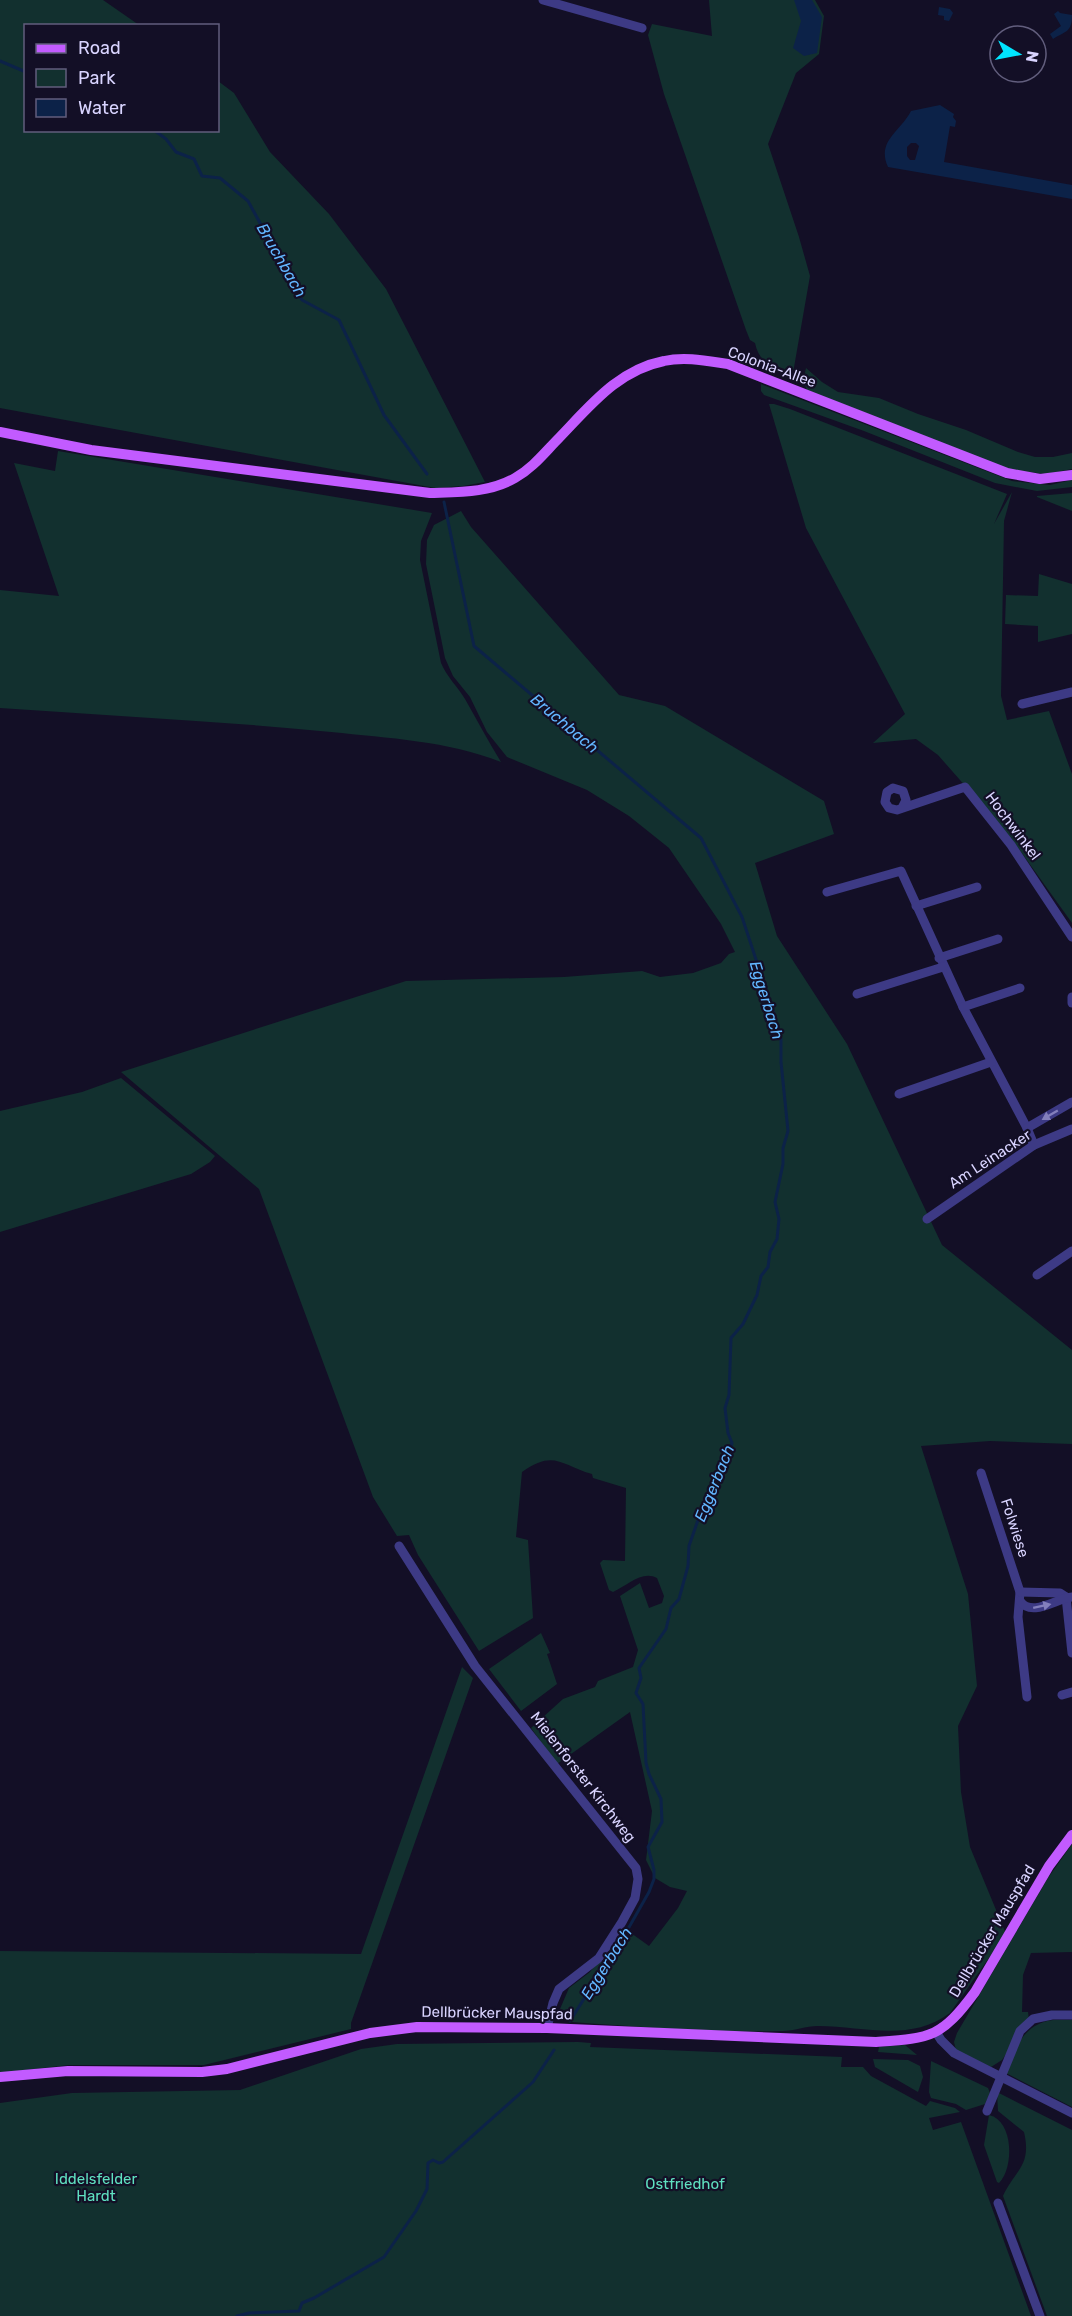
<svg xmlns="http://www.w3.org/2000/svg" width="1072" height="2316" font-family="Rubik,sans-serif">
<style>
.green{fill:#12302f}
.water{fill:#0c2248;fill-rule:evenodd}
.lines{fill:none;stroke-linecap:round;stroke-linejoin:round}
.stream{stroke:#0c2248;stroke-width:3}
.minor{stroke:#3d3a85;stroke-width:9}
.major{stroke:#c25bff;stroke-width:10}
.oneway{fill:#837fbc}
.labels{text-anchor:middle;stroke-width:4.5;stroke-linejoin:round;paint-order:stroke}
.street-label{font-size:15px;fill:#d9d4ff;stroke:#130f26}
.park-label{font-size:15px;fill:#5fe0c0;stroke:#130f26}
.water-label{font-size:16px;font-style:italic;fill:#62b6ff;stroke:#130f26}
</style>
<rect width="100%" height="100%" fill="#130f26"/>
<g class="green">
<polygon points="0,0 103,0 139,25 26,26 26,130 218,130 218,81 234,93 270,152 329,214 386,289 485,482 463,486 435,488 0,408"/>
<path d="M709,0h106l9,16 -5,38 -23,19 -28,71 31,93 11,39 -17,97c-19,-3 -34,-10 -38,-30l-5,-3 -4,-10 -82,-236 -16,-59 4,-11 60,12z"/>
<polygon points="806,368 822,382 838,392 879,398 918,414 966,430 1018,452 1035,457 1053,457 1072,453 1072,469 1046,474 1011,470 807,390 803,381"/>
<polygon points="761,384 1012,481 1050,485 1072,480 1072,487 1037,491 995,483 864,431 764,395 761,391"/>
<polygon points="769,404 774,404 790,409 1007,494 994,524 1012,492 1004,521 1001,696 1007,720 1049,711 1072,774 1072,923 1011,838 938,755 916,739 873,743 905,714 806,528"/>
<path d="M58,451l374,62 -11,28 -1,19 21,103c6,14 16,23 24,36 12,21 23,42 36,63 -53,-21 -113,-24 -170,-30 -110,-11 -220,-16 -331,-24v-118l59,6 -45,-133 41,8z"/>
<polygon points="1072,493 1072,511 1037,497 1037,496"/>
<path d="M461,511l10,16 148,168 46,11 159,95 10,33 -79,29 22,73 70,108 95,201 130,105v94l-82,-3 -69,5 47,148 9,92 -19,40 3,66 9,55 36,87 -56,79c-41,30 -86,13 -132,13 -12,0 -24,5 -36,5 -70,2 -140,-4 -210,-9l-12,-13 9,-21 21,-16 34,-44 25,18 29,-38 9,-17 -17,-4 -15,-9 -9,-18 6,-49 -22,-99 -73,52 -26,-36 32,-29 32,-12 3,-6 35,-14 5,-17 -18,-54 20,-13 9,25 13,-5 2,-7 -7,-18c-15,-8 -30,8 -44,14l-4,-2 -9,-27 3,-3 22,1 1,-73 -33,-10 -1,-4c-31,-9 -38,-25 -70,-2l-6,65 12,3 5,78 -54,33 -61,-96 -9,-20 -12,1 -24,-39 -114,-308 -138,-117 285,-91 158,-4 78,-6 18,6 33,-4 28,-10 8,-9 6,-2 -14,-28 -52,-76 -40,-32 -42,-26 -80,-33 -20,-25 -17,-35 -17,-21 -8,-18 -19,-94 1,-24 7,-15z"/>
<polygon points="1039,574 1072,584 1072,634 1038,642 1038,626 1005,624 1006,595 1038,596"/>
<polygon points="121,1078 215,1156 210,1162 191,1174 0,1232 0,1111 82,1092"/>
<polygon points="541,1633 550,1653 547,1654 557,1684 521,1711 489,1669"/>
<polygon points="462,1667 473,1678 351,2023 351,2029 204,2065 69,2065 0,2073 0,1951 361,1954"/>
<polygon points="1072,1844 1072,1952 1031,1953 1023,1975 1022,2012 1028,2012 1029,2020 1002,2060 991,2067 956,2050 954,2042 957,2033 1048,1878"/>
<path d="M1053,2020h19v87l-66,-34c9,-25 17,-49 47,-53z"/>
<polygon points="578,2042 591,2043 590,2047 842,2057 841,2067 863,2067 871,2076 926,2106 930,2101 955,2108 960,2112 929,2118 933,2130 961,2122 1031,2316 0,2316 0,2103 72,2093 240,2090 361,2049 397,2044"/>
<polygon points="905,2045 917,2055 878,2052 879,2047"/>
<polygon points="873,2059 908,2060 920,2066 923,2077 918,2092 875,2067"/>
<polygon points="931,2061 988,2088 990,2093 985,2104 966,2110 956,2104 931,2098 929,2092"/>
<path d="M997,2092l75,38v186h-25l-44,-120c12,-26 29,-30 21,-64l-26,-21z"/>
<path d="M989,2115c25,6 25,53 10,68l-2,-1 -13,-37z"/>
</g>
<g class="water">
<polygon points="794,0 812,0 822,17 817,53 804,56 793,48 801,21"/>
<polygon points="939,7 950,9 953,13 949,21 944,20 944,16 938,15"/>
<path d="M1058,11l2,2 12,2c0,17 -6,16 -19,24l-3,-5 11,-8 -7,-12z"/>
<path d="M940,105l14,9 -1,3 3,4 -1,6 -5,-1 -6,36 128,23v14l-184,-32c-12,-26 13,-36 23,-56zM911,143h5l3,3 -4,14h-5l-3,-4v-9z"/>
</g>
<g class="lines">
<g class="stream">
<polyline points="0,61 26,72"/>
<polyline points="154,130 166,139 176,152 194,159 202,176 220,178 248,201 302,300 339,320 384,415 427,474"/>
<polyline points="444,502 474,646 701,838 742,917 774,1014 781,1039 781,1062 788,1131 783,1148 783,1164 775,1202 779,1219 777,1239 770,1252 768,1267 761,1276 757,1295 743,1324 731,1338 729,1395 725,1408 728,1433 732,1443 730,1450 723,1456 720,1474 707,1494 689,1546 688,1566 679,1599 671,1608 666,1629 639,1668 641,1678 636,1693 643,1704 646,1763 649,1774 661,1799 662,1822 648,1847 654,1870 654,1879 649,1892 628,1929 570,2021"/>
<polyline points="237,2316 249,2313 299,2311 302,2303 314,2298 384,2257 416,2211 427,2189 428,2163 433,2160 439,2163 443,2162 533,2082 554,2050"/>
</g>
<g class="minor">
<polyline points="543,0 642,28"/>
<polyline points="1022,704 1072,692"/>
<polyline points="903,806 906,800 903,791 893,788 887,792 885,802 889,808 897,810 965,787 1011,845 1072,937"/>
<polyline points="827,892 901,871 963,1007 1027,1128 1034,1145"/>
<polyline points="916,906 977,887"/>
<polyline points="939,958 998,939"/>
<polyline points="857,994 943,967"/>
<polyline points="1072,997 1072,1003"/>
<polyline points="963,1007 1020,988"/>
<polyline points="899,1094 991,1062"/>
<polyline points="1027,1128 1072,1102"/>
<polyline points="927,1219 1034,1145 1072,1129"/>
<polyline points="1037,1275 1072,1251"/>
<polyline points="981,1473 1020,1592 1018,1617 1027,1697"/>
<polyline points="399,1546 475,1666 636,1868 638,1879 635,1898 622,1922 599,1958 559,1989 553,2003 547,2028"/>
<polyline points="1020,1592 1060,1593 1066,1597"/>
<polyline points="1066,1597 1072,1653"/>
<path d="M1020,1601c12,17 37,-3 52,-4"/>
<polyline points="1062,1695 1072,1692"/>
<polyline points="936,2032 941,2040 954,2053 1072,2113"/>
<polyline points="987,2111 1020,2031 1033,2019 1052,2015 1072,2015"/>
<polyline points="998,2203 1040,2316"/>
</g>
<g class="major">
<path d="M0,432l91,18 339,43c29,-1 59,0 85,-15 18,-10 30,-26 44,-40 31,-32 59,-68 105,-77 21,-5 44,0 64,3l279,109 33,6 32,-4"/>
<path d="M0,2077l68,-6 134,1 25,-3 143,-36 47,-6 130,1 329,14c55,-4 65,-4 99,-50l74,-126 23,-31"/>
</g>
</g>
<defs><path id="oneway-solid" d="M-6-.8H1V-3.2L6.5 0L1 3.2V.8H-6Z" transform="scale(1.5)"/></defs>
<g class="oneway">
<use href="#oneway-solid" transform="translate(1050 1115) rotate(150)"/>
<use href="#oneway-solid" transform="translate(1042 1606) rotate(-12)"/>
</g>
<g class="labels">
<g class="street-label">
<text transform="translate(772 367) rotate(20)" y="5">Colonia-Allee</text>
<text transform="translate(1013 826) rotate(53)" y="5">Hochwinkel</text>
<text transform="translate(990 1159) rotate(-33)" y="5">Am Leinacker</text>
<text transform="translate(1015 1528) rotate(72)" y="5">Folwiese</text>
<text transform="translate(583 1777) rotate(52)" y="5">Mielenforster Kirchweg</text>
<text transform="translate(992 1931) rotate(-59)" y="5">Dellbrücker Mauspfad</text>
<text transform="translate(497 2013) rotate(1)" y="5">Dellbrücker Mauspfad</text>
</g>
<g class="park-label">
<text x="96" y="2184">Iddelsfelder<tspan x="96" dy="17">Hardt</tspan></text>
<text x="685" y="2189">Ostfriedhof</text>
</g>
<g class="water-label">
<text transform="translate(282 260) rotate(60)" y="6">Bruchbach</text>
<text transform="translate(565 723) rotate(40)" y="6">Bruchbach</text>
<text transform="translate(767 1000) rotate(73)" y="6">Eggerbach</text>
<text transform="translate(714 1483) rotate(-68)" y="6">Eggerbach</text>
<text transform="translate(606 1963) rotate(-58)" y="6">Eggerbach</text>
</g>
</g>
<rect x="24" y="24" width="195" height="108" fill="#130f26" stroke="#625e7d" stroke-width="1.5"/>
<rect x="36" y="44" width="30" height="9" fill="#c25bff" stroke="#625e7d" stroke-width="1.5"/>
<text x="78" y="54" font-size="18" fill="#d9d4ff">Road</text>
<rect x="36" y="69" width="30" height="18" fill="#12302f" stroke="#625e7d" stroke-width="1.5"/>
<text x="78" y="84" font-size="18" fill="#d9d4ff">Park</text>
<rect x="36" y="99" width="30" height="18" fill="#0c2248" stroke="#625e7d" stroke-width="1.5"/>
<text x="78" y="114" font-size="18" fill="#d9d4ff">Water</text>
<g transform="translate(1018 54) rotate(100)"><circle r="28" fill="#130f26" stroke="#625e7d" stroke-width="1.5"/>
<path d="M0-4.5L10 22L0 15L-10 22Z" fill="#00e5ff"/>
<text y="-9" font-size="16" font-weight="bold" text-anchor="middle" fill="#d9d4ff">N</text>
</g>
</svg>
